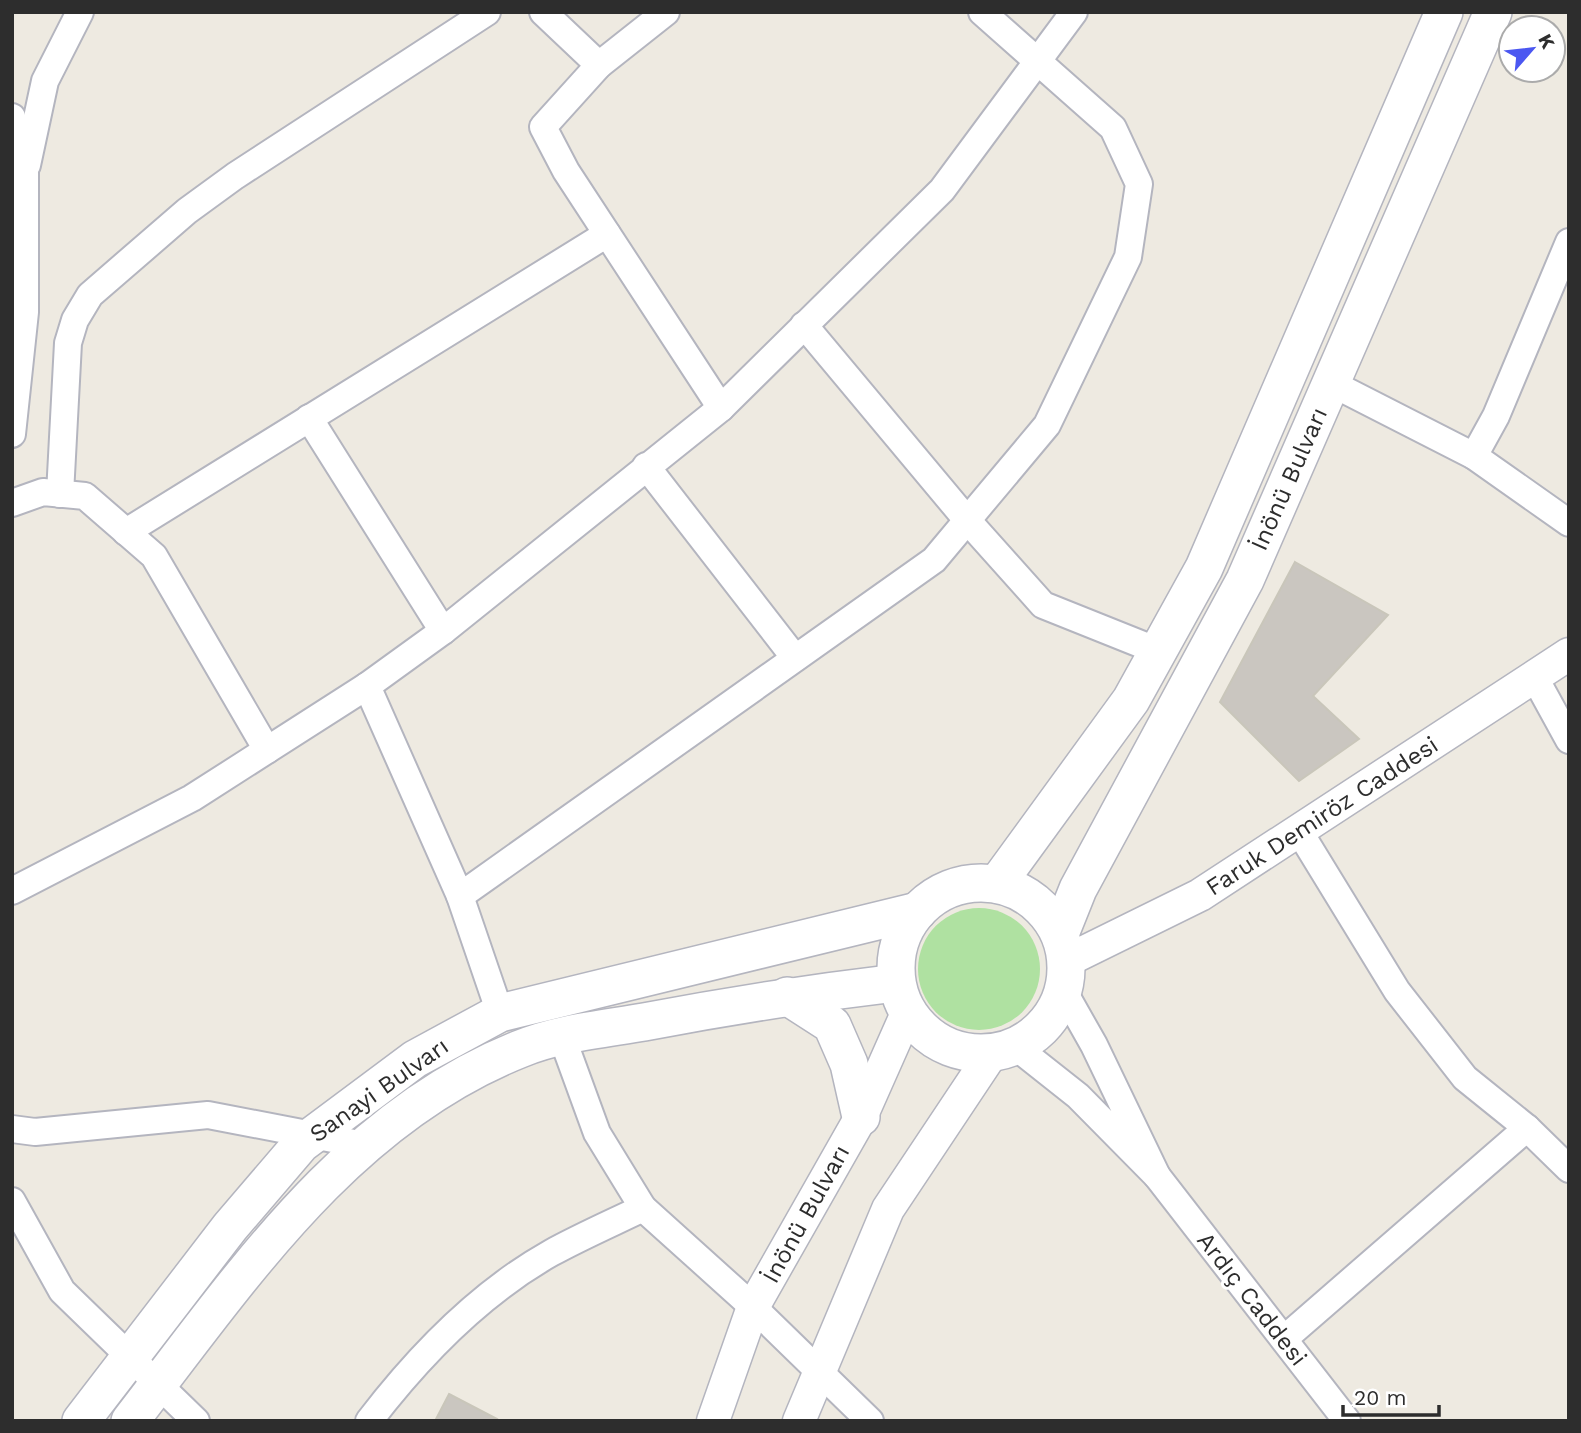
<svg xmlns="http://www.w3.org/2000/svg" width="1581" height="1433" font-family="'Work Sans',sans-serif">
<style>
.green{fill:#afe1a1}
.building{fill:#cac6c0;stroke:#c9c6ba;stroke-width:2}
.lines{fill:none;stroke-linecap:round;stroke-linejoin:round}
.minor-casing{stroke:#b4b5bf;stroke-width:30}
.tertiary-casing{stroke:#b4b5bf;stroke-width:35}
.secondary-casing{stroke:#b4b5bf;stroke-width:40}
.minor{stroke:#fff;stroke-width:26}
.tertiary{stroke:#fff;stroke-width:32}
.secondary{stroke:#fff;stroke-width:37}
.labels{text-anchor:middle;stroke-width:6;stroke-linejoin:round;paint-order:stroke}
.street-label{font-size:24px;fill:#2d2d2d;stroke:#fff}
</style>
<rect width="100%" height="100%" fill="#eeeae1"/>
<circle class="green" cx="979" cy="969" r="61"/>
<g class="building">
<polygon points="1295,562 1388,615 1313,696 1359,739 1299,781 1220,702"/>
<polygon points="449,1394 497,1419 496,1421 435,1421"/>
</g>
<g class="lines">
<g class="minor-casing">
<g id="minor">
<polyline points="543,12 599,65"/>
<polyline points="666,12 599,65 543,127 566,171 721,408"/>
<polyline points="12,117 25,173 25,312 12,434"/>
<polyline points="27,165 45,81 80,12"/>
<polyline points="1569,242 1496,416 1474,456 1569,523"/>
<polyline points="804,325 967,520 1043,605 1158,651"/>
<polyline points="1331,383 1474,456"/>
<polyline points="309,418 443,631"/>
<polyline points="646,466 795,658"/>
<polyline points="60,494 68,343 75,320 90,295 187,211 235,176 487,12"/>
<polyline points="12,503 43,492 85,496 154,556 267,750"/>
<polyline points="126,532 607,234"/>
<polyline points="1535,678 1569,740"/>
<polyline points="367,686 460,896 934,560 1047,425 1128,257 1139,184 1113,128 982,12"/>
<polyline points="1299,831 1397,991 1465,1078 1527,1128 1569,1169"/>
<polyline points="12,891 192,798 367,686 443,631 721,408 942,190 1074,12"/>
<polyline points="460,896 500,1013"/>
<polyline points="562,1037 597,1133 643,1208"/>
<polyline points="1016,1047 1078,1096 1157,1176 1094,1045 1064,992"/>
<polyline points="12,1129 35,1132 208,1115 364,1145"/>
<polyline points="1157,1176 1347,1421"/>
<polyline points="12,1201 62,1291 196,1421"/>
<polyline points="1284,1339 1527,1128"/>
<path d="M369,1421c49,-64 111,-128 182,-168 29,-16 61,-30 92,-45l110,99 117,114"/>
</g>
</g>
<g class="tertiary-casing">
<g id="tertiary">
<polyline points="1066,961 1200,895 1569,654"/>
<polyline points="713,1421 753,1307 861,1117 908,1011"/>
<polyline points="799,1421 888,1209 992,1053"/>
</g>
</g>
<g class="secondary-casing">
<g id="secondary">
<circle cx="981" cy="968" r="85"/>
<polyline points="997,884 1131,700 1204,568 1444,12"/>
<polyline points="1060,934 1078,889 1245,580 1493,12"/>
<polyline points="787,996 832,1025 849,1064 861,1117"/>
<polyline points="81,1421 230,1227 301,1144 415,1059 500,1013 918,911"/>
<path d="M130,1421c110,-142 216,-303 390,-372 39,-16 83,-20 124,-27 84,-16 167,-29 252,-39"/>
</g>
</g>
<use href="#minor" class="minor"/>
<use href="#tertiary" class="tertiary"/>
<use href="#secondary" class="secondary"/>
</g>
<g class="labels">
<g class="street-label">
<text transform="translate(1289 479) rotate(-66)" y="8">İnönü Bulvarı</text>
<text transform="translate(1322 816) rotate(-33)" y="8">Faruk Demiröz Caddesi</text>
<text transform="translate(379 1090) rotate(-35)" y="8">Sanayi Bulvarı</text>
<text transform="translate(806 1214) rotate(-61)" y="8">İnönü Bulvarı</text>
<text transform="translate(1252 1299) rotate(52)" y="8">Ardıç Caddesi</text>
</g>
</g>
<rect width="1581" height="1433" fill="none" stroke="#2d2d2d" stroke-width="28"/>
<g transform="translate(1532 49) rotate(62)"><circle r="33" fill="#ffffff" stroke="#ababab" stroke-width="2"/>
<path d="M0-5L12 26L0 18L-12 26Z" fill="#4b57f1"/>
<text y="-10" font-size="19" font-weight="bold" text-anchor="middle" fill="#2d2d2d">K</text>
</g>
<path d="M1343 1405v10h96v-10" fill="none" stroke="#2d2d2d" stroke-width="3.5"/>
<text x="1354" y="1405" font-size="21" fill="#2d2d2d" stroke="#ffffff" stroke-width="5" paint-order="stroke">20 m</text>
</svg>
